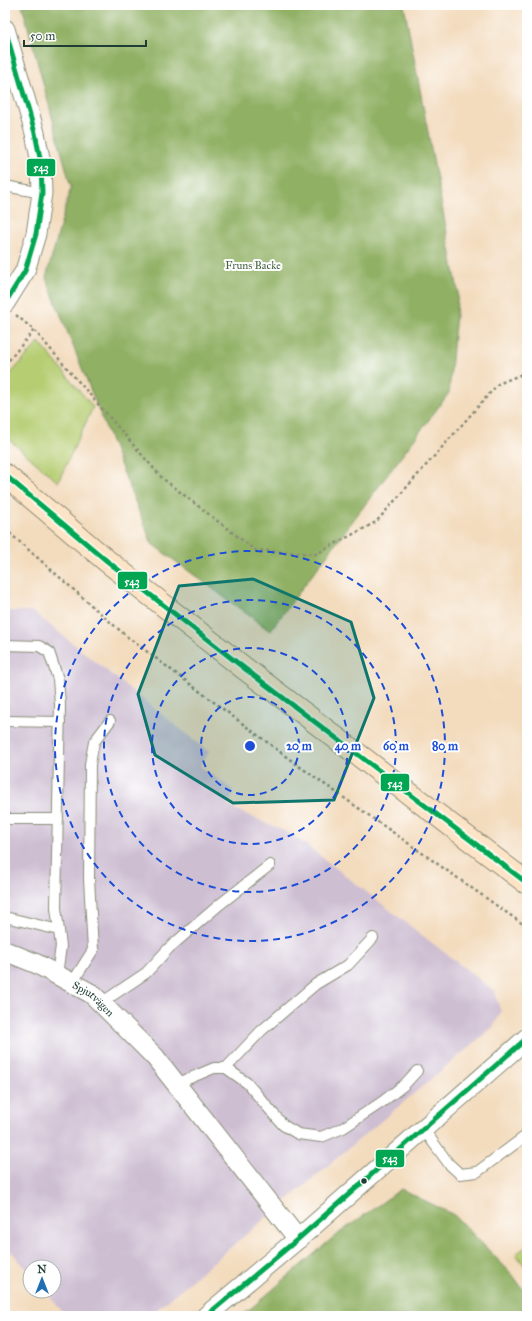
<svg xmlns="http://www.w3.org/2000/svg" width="532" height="1321" font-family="'IM FELL Great Primer',serif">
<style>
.industrial{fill:#cdbed2}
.green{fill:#b6cd72;stroke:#6a8553}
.forest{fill:#90b064;stroke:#58764c}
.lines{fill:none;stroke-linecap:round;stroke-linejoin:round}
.lane-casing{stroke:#898c78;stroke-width:12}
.street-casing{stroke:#898c78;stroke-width:21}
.secondary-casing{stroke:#898c78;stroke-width:24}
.path{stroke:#898c78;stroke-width:2.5;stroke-dasharray:3 3;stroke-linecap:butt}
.lane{stroke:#fff;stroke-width:10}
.street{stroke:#fff;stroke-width:19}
.secondary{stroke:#fee4c6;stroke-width:22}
.bus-1-casing{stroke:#fff;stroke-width:8}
.bus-1{stroke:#00a651;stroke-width:5}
.marked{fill:#0f766e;fill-opacity:0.2;stroke:#0f766e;stroke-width:3;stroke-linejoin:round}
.ring{fill:none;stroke:#1d4ed8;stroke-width:2;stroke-dasharray:7 5}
.bus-dot{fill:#1f3d34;stroke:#fff;stroke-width:1.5}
.labels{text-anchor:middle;stroke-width:4;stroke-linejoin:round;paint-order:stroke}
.park-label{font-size:11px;fill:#456144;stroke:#fff}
.street-label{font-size:11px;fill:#1f3d34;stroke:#fff}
.centre{fill:#1d4ed8;stroke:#fff;stroke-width:2}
.ring-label{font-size:12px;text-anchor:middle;font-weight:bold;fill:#1d4ed8;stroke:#fff;stroke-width:4;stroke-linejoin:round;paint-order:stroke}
.line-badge{stroke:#fff;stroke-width:1.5}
.badge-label{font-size:11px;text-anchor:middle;font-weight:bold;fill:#fff}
</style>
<rect width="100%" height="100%" fill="#fff"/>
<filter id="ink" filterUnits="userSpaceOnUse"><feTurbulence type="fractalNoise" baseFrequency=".025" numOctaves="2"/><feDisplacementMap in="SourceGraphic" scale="8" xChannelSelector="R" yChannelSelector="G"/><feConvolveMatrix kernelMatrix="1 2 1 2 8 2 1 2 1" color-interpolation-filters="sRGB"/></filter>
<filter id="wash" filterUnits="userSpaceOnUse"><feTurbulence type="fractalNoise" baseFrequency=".012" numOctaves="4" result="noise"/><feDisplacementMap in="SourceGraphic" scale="16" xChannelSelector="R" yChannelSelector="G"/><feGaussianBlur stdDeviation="0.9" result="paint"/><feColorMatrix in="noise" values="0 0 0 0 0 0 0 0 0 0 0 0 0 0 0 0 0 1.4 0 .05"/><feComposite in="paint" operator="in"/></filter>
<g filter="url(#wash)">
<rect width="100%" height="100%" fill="#f3dbbd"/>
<polygon class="industrial" points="5,611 32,611 209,752 200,766 234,791 228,806 293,835 494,991 501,1012 493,1027 149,1316 66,1316 45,1291 54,1291 54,1267 30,1267 30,1273 5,1244"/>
<g class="green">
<polygon points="39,342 93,407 58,482 5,436 5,380"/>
<polygon points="527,1246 527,1269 516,1254"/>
</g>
<g class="forest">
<polygon points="22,5 404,5 458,291 449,393 270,631 152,544 46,278 71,187"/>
<polygon points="401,1189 454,1215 512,1274 527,1295 527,1316 242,1316 335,1236"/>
</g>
</g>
<g filter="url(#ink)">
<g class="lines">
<g class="lane-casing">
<g id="lane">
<polyline points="5,186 42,193"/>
<polyline points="5,645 39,646 49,652 58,679 60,704 56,908 61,946 57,975"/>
<polyline points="5,721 60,722"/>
<polyline points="5,819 58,819"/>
<polyline points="5,917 59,930"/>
<polyline points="72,983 93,950 89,879 90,764 94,742 110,721"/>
<polyline points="101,1003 146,973 169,948 219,905 270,865"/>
<polyline points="226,1068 261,1031 316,984 348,965 373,938"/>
<polyline points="176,1084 214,1068 226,1068 247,1083 283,1125 298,1134 321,1137 343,1128 382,1102 404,1085 417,1071"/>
<polyline points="424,1130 449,1164 460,1174 477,1172 527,1135"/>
</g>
</g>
<g class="street-casing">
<g id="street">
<polyline points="5,29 35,133 41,163 42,193 36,234 25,271 5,303"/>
<path id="s1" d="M5,951l32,13 55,30 63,63 143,182"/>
<polyline points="206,1316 298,1239 527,1038"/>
</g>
</g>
<g class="secondary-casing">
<polyline id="secondary" points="5,475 107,561 244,668 527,883"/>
</g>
<g class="path">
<polyline points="16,315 34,330 162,478 255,550 316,554 376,522 498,384 527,372"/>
<polyline points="5,365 34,330"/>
<polyline points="5,529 125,635 296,764 527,927"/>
</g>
<use href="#lane" class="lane"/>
<use href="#street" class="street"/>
<use href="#secondary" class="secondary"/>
<g class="bus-1-casing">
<g id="bus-1">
<polyline points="5,29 35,133 41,163 42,193 36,234 25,271 5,303"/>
<polyline points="5,475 107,561 244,668 527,883"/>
<polyline points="206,1316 298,1239 527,1038"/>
</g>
</g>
<use href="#bus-1" class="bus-1"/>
</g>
</g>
<path class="marked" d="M253,579l98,43 23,76 -40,102 -101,3 -78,-48 -17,-61 41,-108z"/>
<g class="ring">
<circle cx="250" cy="746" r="49"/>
<circle cx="250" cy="746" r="98"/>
<circle cx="250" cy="746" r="146"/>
<circle cx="250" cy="746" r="195"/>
</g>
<circle class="bus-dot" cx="364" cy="1181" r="3.5"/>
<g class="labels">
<g class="park-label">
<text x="253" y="269">Fruns Backe</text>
</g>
<g class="street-label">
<text dy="4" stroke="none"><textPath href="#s1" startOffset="101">Spjutvägen</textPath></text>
</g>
</g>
<circle cx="250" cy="746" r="6" class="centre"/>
<g class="ring-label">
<text x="299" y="750">20 m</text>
<text x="348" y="750">40 m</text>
<text x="396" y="750">60 m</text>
<text x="445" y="750">80 m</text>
</g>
<g class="line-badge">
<rect x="26" y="158" width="30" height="19" rx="4" fill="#00a651"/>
<rect x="117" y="571" width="31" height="19" rx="4" fill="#00a651"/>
<rect x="380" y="773" width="30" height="19" rx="4" fill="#00a651"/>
<rect x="375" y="1149" width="30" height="19" rx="4" fill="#00a651"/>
</g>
<g class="badge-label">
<text x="41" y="171">543</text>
<text x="132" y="585">543</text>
<text x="395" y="787">543</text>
<text x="390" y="1162">543</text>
</g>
<rect width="532" height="1321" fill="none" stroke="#fff" stroke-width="20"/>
<g transform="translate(42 1279)"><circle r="19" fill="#ffffff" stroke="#a5b1ae"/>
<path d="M0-3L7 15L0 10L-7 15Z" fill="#1f6fb2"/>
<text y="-6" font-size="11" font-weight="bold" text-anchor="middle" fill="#1f3d34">N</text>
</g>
<path d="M24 40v6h122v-6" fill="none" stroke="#1f3d34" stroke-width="2"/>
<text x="30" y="40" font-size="12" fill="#1f3d34" stroke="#ffffff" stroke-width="3" paint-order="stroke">50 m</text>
</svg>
